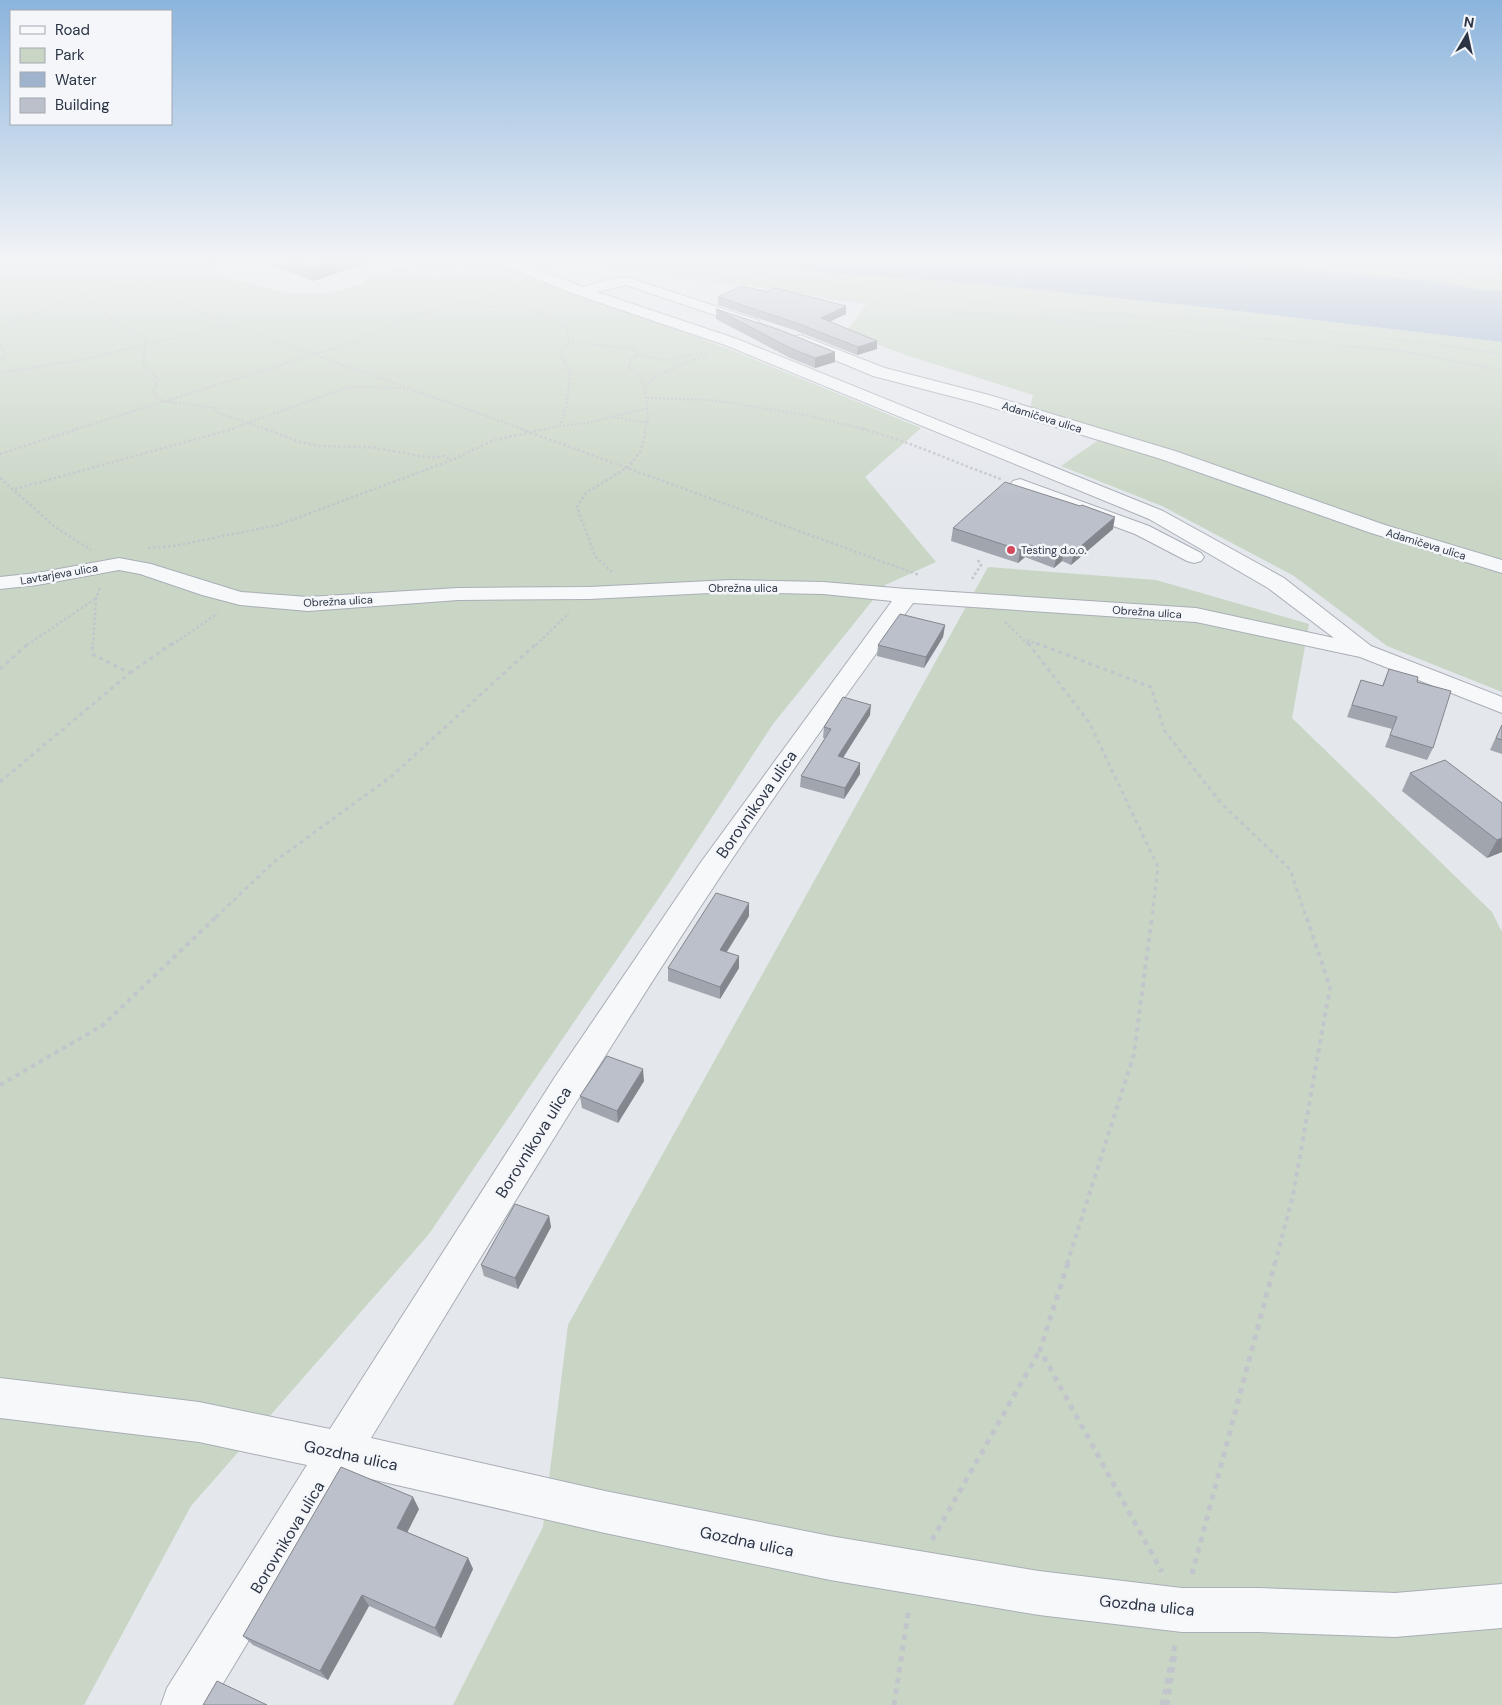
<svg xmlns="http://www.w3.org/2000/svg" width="1502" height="1705" font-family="'DM Sans',sans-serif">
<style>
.green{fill:#c9d6c5}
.water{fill:#9fb4cc}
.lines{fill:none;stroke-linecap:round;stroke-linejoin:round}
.minor-casing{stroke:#a9aeb7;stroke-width:2}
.path-far4{stroke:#c2c5cb;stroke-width:2;stroke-dasharray:2 2;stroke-linecap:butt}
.path-far3{stroke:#c2c5cb;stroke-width:2.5;stroke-dasharray:2.5 2.5;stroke-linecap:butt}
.path-far2{stroke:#c2c5cb;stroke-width:3;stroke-dasharray:4 4;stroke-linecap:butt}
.path-far1{stroke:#c2c5cb;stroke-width:4;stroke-dasharray:4.5 4.5;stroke-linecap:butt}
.path{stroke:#c2c5cb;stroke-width:5;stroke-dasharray:5.5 5.5;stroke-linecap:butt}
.minor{fill:#f7f8fa;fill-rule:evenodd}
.wall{fill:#a1a5ae}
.shaded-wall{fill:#83868d}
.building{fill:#bbc0ca;stroke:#83868d}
.poi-dot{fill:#d1495b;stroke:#f4f6f9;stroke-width:2}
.labels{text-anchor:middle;stroke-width:5;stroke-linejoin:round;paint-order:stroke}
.far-street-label{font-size:11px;fill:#2b3445;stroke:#f4f6f9}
.far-poi-label{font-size:11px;fill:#2b3445;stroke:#f4f6f9;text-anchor:start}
.near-street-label{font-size:16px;fill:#2b3445;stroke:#f4f6f9}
</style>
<rect width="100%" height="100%" fill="#e4e7ec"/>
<g class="green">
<polygon points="0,261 186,261 212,273 291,294 331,293 361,284 368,278 397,268 436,278 486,271 515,270 729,349 921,428 865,477 936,562 885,585 773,724 665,889 429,1234 191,1506 84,1705 0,1705"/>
<polygon points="576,261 760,261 818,272 978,284 1204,307 1502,342 1502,692 1387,646 1294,576 1162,506 1061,466 1107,434 1030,409 1033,395 912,357 845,333 867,303"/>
<polygon points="1207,261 1502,261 1502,291 1474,289"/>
<polygon points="988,567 1156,580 1309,624 1292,718 1492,912 1502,932 1502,1705 453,1705 543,1527 568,1325"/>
</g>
<polygon class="water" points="760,261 1207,261 1434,281 1474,289 1502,291 1502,342 1204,307 978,284 818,272"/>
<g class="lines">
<g class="minor-casing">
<g id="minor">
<path d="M417,261h101l65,26 28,-8 16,-2 130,43 3,3 -3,3h-10l-121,-41 -29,7 140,47 426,172 121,67 87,68 131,51v16l-142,-56 -164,-35 -283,-19c-66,90 -131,181 -193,274 -121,184 -235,373 -349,561l234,53 225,45 209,35 143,17h77l136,5 107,-9v44l-107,9 -136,-5h-77l-143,-17 -209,-35 -225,-47 -256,-59 -139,231h-49l6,-17 140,-223 -108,-23 -199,-24v-40l199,24 131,27 225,-352 146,-215 191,-261 -69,-7 -92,-2 -142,7 -131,1 -150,11 -68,-6 -38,-10 -62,-21 -21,-4 -82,15 -37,4v-12l37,-4 82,-15 32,6 90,28 67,5 150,-9 131,-1 142,-7 92,2 84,7 289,19 138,30 -66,-50 -119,-69 -424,-174 -148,-50 -70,-28 -83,-2 -5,-1z"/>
<polygon points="800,335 885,368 989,395 1175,451 1385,525 1502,560 1502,573 1371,533 1161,459 977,403 873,376 794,343 792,340 794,337"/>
<polygon points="1020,479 1149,526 1201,553 1204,557 1201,561 1194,563 1187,561 1135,534 1013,489 1010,485 1013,481"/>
</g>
</g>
<g class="path-far4">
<path d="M687,261c108,20 217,35 327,45 163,15 326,22 488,48"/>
<polyline points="1331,261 1502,277"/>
<polyline points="1417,269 1418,261"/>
<polyline points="673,276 744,288"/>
<polyline points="681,277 732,270"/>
<polyline points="143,284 173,301 231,325 525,430"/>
<polyline points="750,289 771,291"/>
<polyline points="799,295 890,306 1401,351 1502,370"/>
<polyline points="74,297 96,303 117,324 146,338 143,364 158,379 153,393 162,401 215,408 216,412 269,430"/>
<polyline points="470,302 494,307 510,305 538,311 567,327 568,342 559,352 570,372 567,404 560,426 587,423 648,408"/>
<polyline points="0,329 74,297 103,289 143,284 117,276 99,261"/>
<polyline points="568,342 635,349 637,355 630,361 629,368 638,374 645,388"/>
<polyline points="0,344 5,354 0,363"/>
<polyline points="637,355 665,360 703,353"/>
<polyline points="0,373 81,360 229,325"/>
<polyline points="647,398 712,400 806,415 868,430"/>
<polyline points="613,417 647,423"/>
<polyline points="73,430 354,342 406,319 519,287"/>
<polyline points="228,430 349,387 401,388"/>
<polyline points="540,430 560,426"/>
<polyline points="645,430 648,418 645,388 656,376 708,353"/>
</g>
<g class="path-far3">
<polyline points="266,429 297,441 318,446 370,447 432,458 444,456 452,460"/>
<polyline points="521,429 919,575"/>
<path d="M862,429c48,12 93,34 139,50"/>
<polyline points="0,454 77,429"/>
<polyline points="0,478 55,527 91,550"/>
<polyline points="15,489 233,429"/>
<polyline points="148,548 174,546 278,525 452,460 494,440 546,429"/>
<polyline points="612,572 595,556 577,507 586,493 628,467 641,451 646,429"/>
<polyline points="972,579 981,565 978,560"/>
<polyline points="1005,622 1029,645"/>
<polyline points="1027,640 1039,645"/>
<polyline points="27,645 95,599"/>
<polyline points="93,645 96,599 100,587"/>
<polyline points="172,645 218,613"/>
<polyline points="536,645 569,613"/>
</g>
<g class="path-far2">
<polyline points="1028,643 1089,722 1158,867 1152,917"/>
<polyline points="1036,643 1151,687 1164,730 1220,802 1290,869 1306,917"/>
<polyline points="0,669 29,643"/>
<polyline points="130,673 173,643"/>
<polyline points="0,782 130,673 92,654 93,643"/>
<polyline points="216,917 275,861 392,776 537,643"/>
</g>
<g class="path-far1">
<polyline points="0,1085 103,1025 217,916"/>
<polyline points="1067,1264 1134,1054 1152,916"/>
<polyline points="1275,1264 1293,1195 1330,987 1306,916"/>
</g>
<g class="path">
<polyline points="1068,1263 1040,1350 1162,1572"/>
<polyline points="932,1540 1040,1350"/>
<polyline points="1192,1574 1275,1263"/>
<polyline points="894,1705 909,1607"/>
<polyline points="1162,1705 1175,1645"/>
<polyline points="1167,1705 1175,1654"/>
</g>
<use href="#minor" class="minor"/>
</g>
<g class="wall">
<polygon points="200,261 224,261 209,265"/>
<polygon points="260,261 370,261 370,262 313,281"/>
<polygon points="767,292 846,306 846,314 830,321 877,349 857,355 794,330 718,305 718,297"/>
<polygon points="716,309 835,352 835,362 815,368 790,358 716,319"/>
<polygon points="953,528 1113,529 1071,565 1062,561 1054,568 1025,557 1018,563 951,541"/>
<polygon points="945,625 943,637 924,668 877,656 878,645"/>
<polygon points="1389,669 1417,682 1433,748 1427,760 1385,747 1392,729 1347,717 1361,680 1382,686"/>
<polygon points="870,715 843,758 860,763 860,774 844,799 800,787 801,776 825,738 823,738 824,727"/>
<polygon points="1502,724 1502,754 1490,750"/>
<polygon points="1410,773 1502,803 1502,852 1487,858 1402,791"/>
<polygon points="749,916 727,952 739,968 720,999 668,981 668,968"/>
<polygon points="644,1081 618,1123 582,1108 580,1096"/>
<polygon points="549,1216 551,1227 518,1289 484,1276 481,1265"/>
<polygon points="419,1509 407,1532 468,1558 473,1569 441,1638 369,1606 328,1680 253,1645 243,1636"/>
</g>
<g class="shaded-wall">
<polygon points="208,261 224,261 209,265"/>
<polygon points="330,261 370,261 370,262 313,281 309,268"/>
<polygon points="846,306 846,314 821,326 821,318"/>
<polygon points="877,341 877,349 857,355 858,347"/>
<polygon points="835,352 835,362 815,368 815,358"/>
<polygon points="1115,517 1113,529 1071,565 1074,552"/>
<polygon points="1027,544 1025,557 1018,563 1020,550"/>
<polygon points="1064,548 1062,561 1054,568 1057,555"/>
<polygon points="945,625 943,637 924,668 926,657"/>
<polygon points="871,705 870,715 837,767 838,756"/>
<polygon points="860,763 860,774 844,799 845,788"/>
<polygon points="1502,838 1502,852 1487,858 1497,840"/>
<polygon points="749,903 749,916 720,962 720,950"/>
<polygon points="739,956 739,968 720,999 720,987"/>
<polygon points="643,1069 644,1081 618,1123 617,1111"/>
<polygon points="549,1216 551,1227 518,1289 515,1278"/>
<polygon points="413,1497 419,1509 404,1539 397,1528"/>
<polygon points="468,1558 473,1569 441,1638 435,1628"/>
<polygon points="362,1595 369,1606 328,1680 320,1671"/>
</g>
<g class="building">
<polygon points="292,261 330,261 309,268"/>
<polygon points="742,286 767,292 775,288 846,306 821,318 877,341 858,347 794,322 718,297"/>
<polygon points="716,309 780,330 835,352 815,358 790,348"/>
<polygon points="1005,482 1080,506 1082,505 1115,517 1074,552 1064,548 1057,555 1027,544 1020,550 953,528"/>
<polygon points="900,614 945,625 926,657 878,645"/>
<polygon points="1389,669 1418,677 1417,682 1451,691 1433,748 1390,735 1397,717 1352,705 1361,680 1383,686"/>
<polygon points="843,697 871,705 838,756 860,763 845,788 801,776 831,729 824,727"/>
<polygon points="1502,725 1502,740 1496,738"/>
<polygon points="1445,760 1502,803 1502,838 1497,840 1410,773"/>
<polygon points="716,893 749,903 720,950 739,956 720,987 668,968"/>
<polygon points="607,1056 643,1069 617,1111 580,1096"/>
<polygon points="515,1204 549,1216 515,1278 481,1265"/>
<polygon points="341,1467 413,1497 397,1528 468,1558 435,1628 362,1595 320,1671 243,1636"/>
<polygon points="217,1681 267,1705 203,1705"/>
</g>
<linearGradient id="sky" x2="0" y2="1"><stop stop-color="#8bb4dd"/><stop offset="0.52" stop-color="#f3f4f6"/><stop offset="1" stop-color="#f3f4f6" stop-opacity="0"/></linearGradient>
<rect width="1502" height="500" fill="url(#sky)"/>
<circle class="poi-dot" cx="1011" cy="550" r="5"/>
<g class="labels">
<g class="far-street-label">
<text transform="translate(1042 417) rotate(17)" y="4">Adamičeva ulica</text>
<text transform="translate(1426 544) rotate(17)" y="4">Adamičeva ulica</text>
<text transform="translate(59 574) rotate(-10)" y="4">Lavtarjeva ulica</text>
<text x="743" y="592">Obrežna ulica</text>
<text transform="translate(338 601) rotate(-3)" y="4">Obrežna ulica</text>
<text transform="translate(1147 612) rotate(4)" y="4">Obrežna ulica</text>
</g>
<g class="far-poi-label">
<text x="1021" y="554">Testing d.o.o.</text>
</g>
<g class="near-street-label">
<text transform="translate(756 804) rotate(-55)" y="6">Borovnikova ulica</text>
<text transform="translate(533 1142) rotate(-58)" y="6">Borovnikova ulica</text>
<text transform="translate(351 1455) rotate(12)" y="6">Gozdna ulica</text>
<text transform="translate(287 1537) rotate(-59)" y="6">Borovnikova ulica</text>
<text transform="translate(747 1541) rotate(12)" y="6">Gozdna ulica</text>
<text transform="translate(1147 1605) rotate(6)" y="6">Gozdna ulica</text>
</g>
</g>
<rect x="10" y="10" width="162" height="115" fill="#f4f6f9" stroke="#a4a8b1"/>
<rect x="20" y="26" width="25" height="8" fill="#f7f8fa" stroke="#a4a8b1"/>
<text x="55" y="35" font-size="15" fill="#2b3445">Road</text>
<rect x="20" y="48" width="25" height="15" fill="#c9d6c5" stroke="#a4a8b1"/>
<text x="55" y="60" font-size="15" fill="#2b3445">Park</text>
<rect x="20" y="72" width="25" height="15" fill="#9fb4cc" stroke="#a4a8b1"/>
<text x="55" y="85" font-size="15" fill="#2b3445">Water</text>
<rect x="20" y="98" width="25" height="15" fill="#bbc0ca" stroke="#a4a8b1"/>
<text x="55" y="110" font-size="15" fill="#2b3445">Building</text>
<g transform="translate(1467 35) rotate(9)" stroke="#f4f6f9" stroke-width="4" paint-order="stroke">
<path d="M0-4L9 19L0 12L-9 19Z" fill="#2b3445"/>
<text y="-8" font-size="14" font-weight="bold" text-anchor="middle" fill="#2b3445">N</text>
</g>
</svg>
